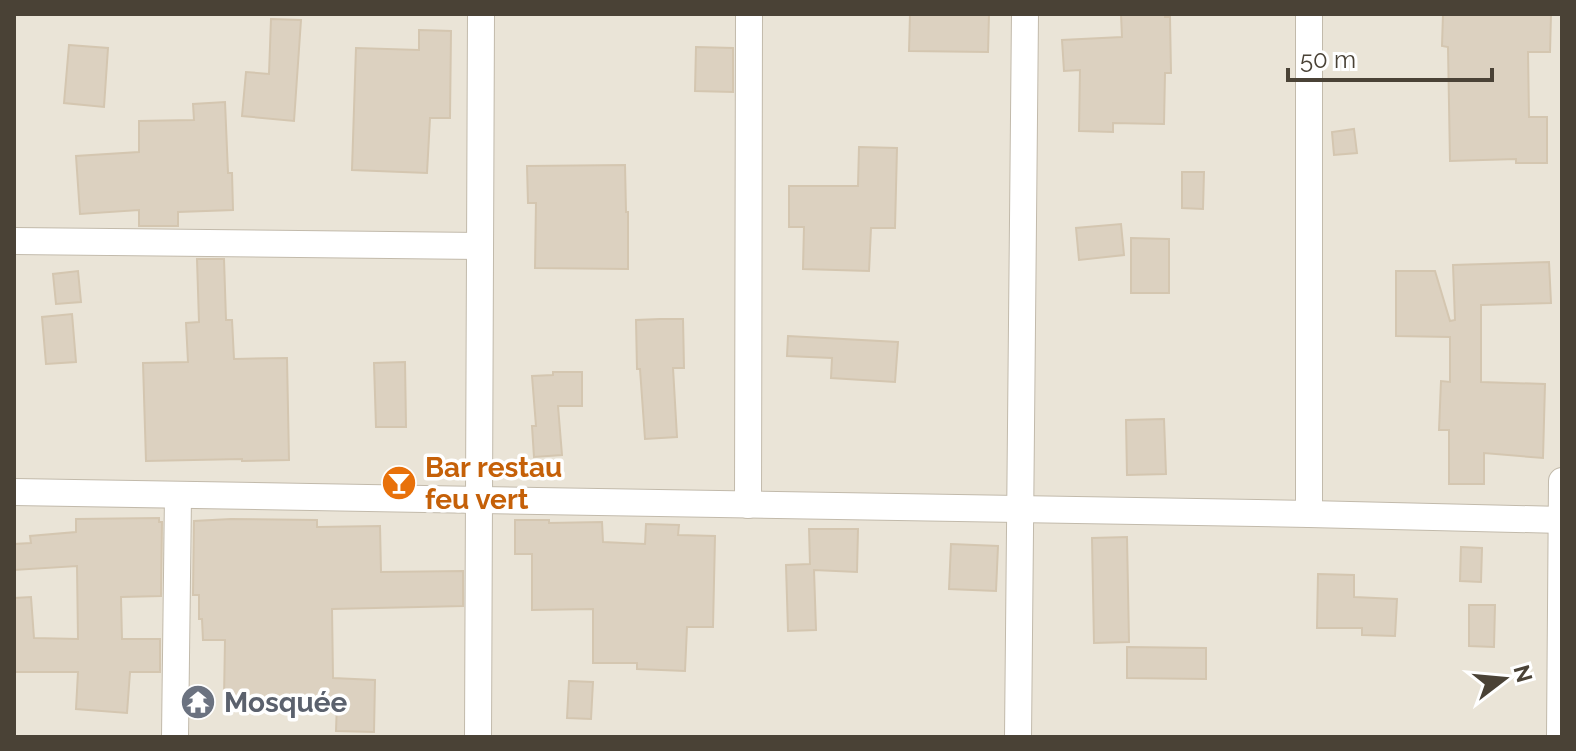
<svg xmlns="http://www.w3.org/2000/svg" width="1576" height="751" font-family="Raleway,sans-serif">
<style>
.residential{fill:#eae4d7}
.building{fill:#dcd1c0;stroke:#d4c6b0;stroke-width:2}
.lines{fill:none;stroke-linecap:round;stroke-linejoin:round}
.minor-casing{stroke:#c2baab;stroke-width:28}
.minor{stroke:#fff;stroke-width:26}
.labels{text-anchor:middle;stroke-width:7;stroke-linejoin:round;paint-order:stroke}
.food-label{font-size:28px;font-weight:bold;fill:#c56008;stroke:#fff;text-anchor:start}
.worship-label{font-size:28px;font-weight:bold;fill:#5b616d;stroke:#fff;text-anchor:start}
</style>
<rect width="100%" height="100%" fill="#f6f2e9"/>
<rect class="residential" x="14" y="14" width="1548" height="723"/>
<g class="building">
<polygon points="910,14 989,14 988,52 909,51"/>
<polygon points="1121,14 1165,14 1165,17 1170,17 1171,73 1165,73 1164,124 1113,123 1113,132 1079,131 1080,70 1064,71 1062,40 1122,37"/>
<polygon points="1443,14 1551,14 1550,52 1528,52 1529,117 1547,117 1547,163 1516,163 1516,159 1450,161 1448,47 1442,46"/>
<polygon points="271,19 301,20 294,121 242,116 246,72 269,74"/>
<polygon points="419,30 451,31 450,118 430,118 427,173 352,170 356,48 419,50"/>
<polygon points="69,45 108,48 104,107 64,103"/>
<polygon points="696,47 733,48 733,92 695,91"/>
<polygon points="225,102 228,173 232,173 233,210 178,212 178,226 139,226 139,210 80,214 76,156 139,152 139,121 194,120 193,104"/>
<polygon points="1354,129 1357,153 1334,155 1332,132"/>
<polygon points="859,147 897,148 895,228 871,228 869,271 803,269 804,227 789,227 789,186 858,186"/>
<polygon points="625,165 626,212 628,212 628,269 535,268 536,203 528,203 527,166"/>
<polygon points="1182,172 1204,172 1203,209 1182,208"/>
<polygon points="1121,224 1124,255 1079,260 1076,228"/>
<polygon points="1131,238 1169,239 1169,293 1131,293"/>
<polygon points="197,259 224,259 226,320 232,320 234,359 287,358 289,460 242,461 242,459 146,461 143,363 188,362 186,323 199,322"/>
<polygon points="1549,262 1551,303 1481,305 1481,382 1545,384 1543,458 1484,453 1484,484 1449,484 1449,430 1439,430 1441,381 1450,382 1450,337 1396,336 1396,271 1435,271 1450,321 1455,320 1453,265"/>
<polygon points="78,271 81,302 56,304 53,274"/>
<polygon points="72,314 76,362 46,364 42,317"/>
<polygon points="660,319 683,319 684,368 673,368 677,437 645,439 640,369 637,369 636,320"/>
<polygon points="788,336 898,342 895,382 831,378 832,358 787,356"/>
<polygon points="405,362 406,427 376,427 374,363"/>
<polygon points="553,372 582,372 582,406 558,406 562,455 534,457 532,426 536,426 532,376 553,375"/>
<polygon points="1164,419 1166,474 1127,475 1126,420"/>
<polygon points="159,518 159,522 162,522 161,596 121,597 122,639 160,639 160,672 130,672 127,713 76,709 78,672 14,672 14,598 31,597 34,638 78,639 77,566 14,570 14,544 31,543 30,536 76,532 76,519"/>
<polygon points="231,519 317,520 317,527 380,526 381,572 463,571 463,606 332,609 333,678 375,680 374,732 336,731 337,702 224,699 225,640 203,640 202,619 199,619 199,595 193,595 194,521"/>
<polygon points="515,520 549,520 549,523 602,522 603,542 645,544 646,524 679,525 678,535 715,536 713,627 687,627 685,671 637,669 637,663 593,663 593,609 532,610 532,554 515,554"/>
<polygon points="809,529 858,529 857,572 814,570 816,630 788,631 786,565 810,564"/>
<polygon points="1127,537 1129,642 1094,643 1092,538"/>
<polygon points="951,544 998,546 996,591 949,589"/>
<polygon points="1461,547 1482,548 1481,582 1460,581"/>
<polygon points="1318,574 1354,575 1354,597 1397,599 1395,636 1362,635 1362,628 1317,628"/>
<polygon points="1469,605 1495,605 1494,647 1469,646"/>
<polygon points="1127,647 1206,648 1206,679 1127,678"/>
<polygon points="569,681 593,682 591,719 567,718"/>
</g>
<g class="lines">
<g class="minor-casing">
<g id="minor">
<polyline points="14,241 480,246"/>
<polyline points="14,492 1309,514 1562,520"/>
<polyline points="748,505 749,14"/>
<polyline points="1309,514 1309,14"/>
<polyline points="175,737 178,495"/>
<polyline points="478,737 481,14"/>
<polyline points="1018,737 1025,14"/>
<polyline points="1560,737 1562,481"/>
</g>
</g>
<use href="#minor" class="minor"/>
</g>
<defs>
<g id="bar-disc" transform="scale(1.8)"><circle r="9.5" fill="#e8710a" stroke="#fff"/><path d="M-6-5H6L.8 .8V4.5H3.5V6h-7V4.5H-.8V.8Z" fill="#fff"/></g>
<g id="temple-disc" transform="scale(1.8)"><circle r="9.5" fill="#6b7280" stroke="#fff"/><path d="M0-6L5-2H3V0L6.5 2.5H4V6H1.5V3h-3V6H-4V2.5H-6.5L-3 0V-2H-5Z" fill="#fff"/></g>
</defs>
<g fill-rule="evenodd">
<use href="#bar-disc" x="399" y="483"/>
<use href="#temple-disc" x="198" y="702"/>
</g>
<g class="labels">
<g class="food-label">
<text x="425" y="477">Bar restau<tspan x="425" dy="32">feu vert</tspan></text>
</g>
<g class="worship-label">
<text x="224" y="712">Mosquée</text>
</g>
</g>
<rect width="1576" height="751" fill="none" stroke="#4a4236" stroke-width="32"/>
<g transform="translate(1504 679) rotate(74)" stroke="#ffffff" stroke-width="6" paint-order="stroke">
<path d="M0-6L14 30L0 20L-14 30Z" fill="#4a4236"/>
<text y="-12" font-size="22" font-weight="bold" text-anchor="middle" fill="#4a4236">N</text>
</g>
<path d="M1288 68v12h204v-12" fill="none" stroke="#4a4236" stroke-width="4"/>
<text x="1300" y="68" font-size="24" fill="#4a4236" stroke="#ffffff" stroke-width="6" paint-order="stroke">50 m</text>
</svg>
